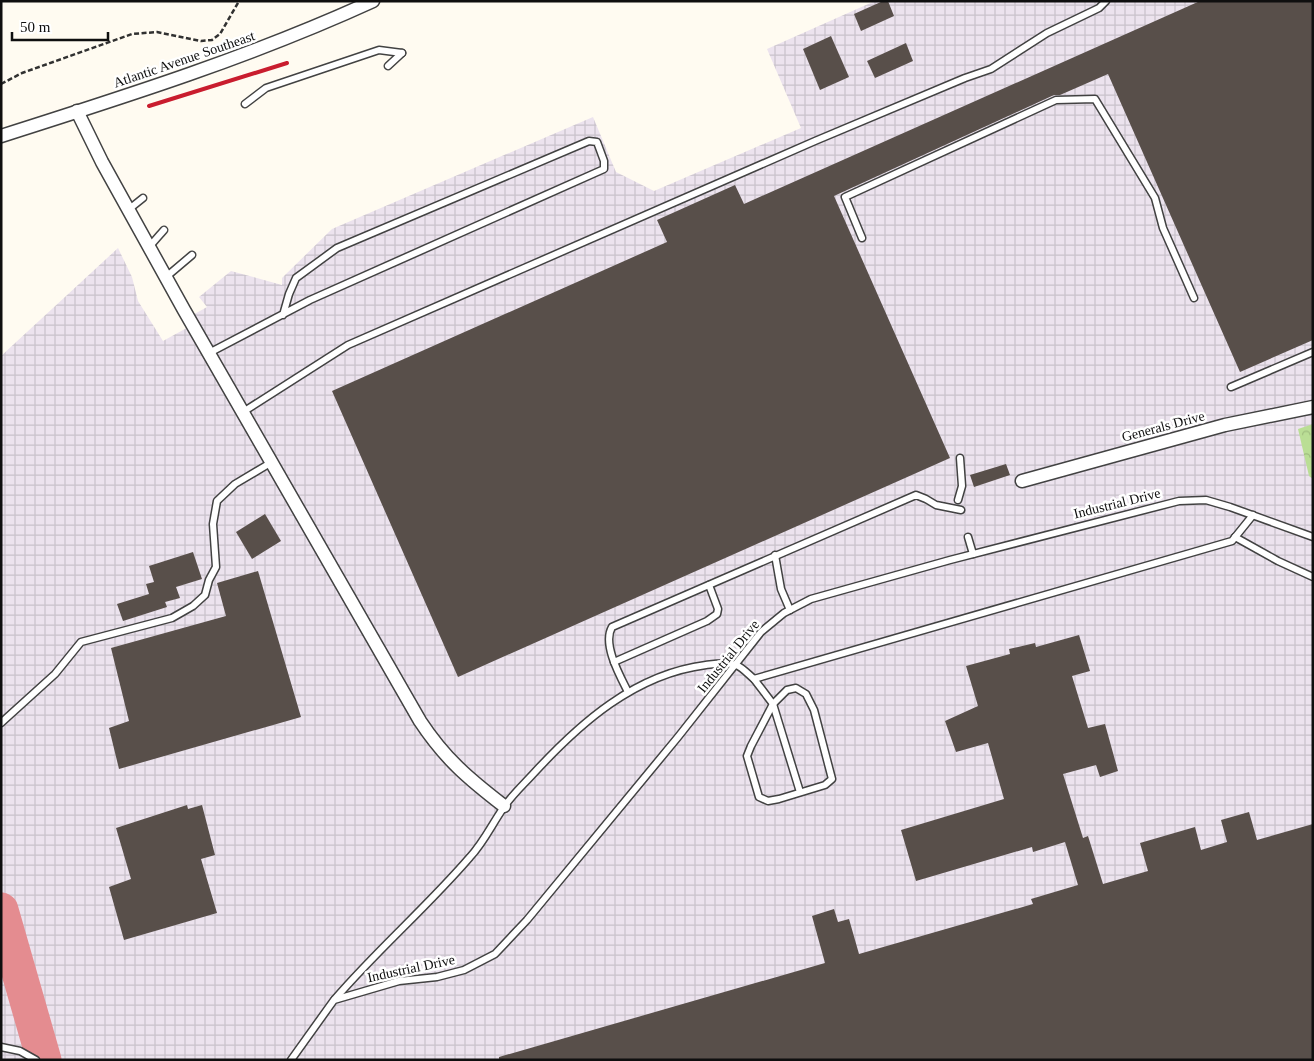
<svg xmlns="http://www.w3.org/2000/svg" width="1314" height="1061" font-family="'Times New Roman',serif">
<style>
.industrial{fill:url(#industrial-grid)}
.forest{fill:url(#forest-crowns)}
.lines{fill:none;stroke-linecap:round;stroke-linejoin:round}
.taxiway{stroke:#e48c90;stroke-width:35}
.building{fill:#584f4a}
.service-casing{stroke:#424242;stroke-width:9}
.minor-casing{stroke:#424242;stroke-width:15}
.path{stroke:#313131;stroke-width:2.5;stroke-dasharray:5 2.5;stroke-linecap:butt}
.service{stroke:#fff;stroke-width:6}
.minor{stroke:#fff;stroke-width:12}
.rail{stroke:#c91d2e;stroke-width:4}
.labels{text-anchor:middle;stroke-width:5;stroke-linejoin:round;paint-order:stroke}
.street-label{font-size:14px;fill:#0f0f0f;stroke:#fff}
</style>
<defs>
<pattern id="industrial-grid" width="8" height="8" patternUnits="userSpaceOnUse" patternTransform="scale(1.25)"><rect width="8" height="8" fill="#ece3ee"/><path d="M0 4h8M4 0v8" fill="none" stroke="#c9c2cb"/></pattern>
<pattern id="forest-crowns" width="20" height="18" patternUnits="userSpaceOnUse" patternTransform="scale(1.25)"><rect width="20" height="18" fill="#bade95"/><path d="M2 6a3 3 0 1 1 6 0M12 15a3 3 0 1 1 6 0" fill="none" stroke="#9fbd7f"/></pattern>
</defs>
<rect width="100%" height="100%" fill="#fffbf1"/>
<polygon class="industrial" points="875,1 1313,1 1313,1060 1,1060 1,356 118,248 132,277 138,301 163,341 194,324 191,316 207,307 199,297 231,271 282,285 282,278 332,229 593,117 616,172 654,191 801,128 767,49"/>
<polygon class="forest" points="1313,424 1313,479 1309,476 1298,429"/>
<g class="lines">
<polyline class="taxiway" points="1,910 44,1060"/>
</g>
<g class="building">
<polygon points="883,1 888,1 894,16 861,31 854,14"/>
<polygon points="1200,1 1313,1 1313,340 1240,372 1108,74 1060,95 1054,95 834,196 950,458 458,677 332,391 667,242 657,220 735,185 744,204"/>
<polygon points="831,36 849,77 820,90 803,49"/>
<polygon points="906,43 913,61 875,78 867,61"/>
<polygon points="1006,464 1010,475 974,487 970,475"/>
<polygon points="265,514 281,541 252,559 236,532"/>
<polygon points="193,552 202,579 176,587 180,598 165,602 167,607 123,621 117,604 149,594 146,584 154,582 149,566"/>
<polygon points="258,571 301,717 119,769 109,728 129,721 111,648 226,616 217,583"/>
<polygon points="1079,635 1090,671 1072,676 1088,728 1105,724 1118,771 1100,777 1096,765 1063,774 1083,838 1088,836 1103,884 1148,871 1140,843 1195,827 1201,850 1227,842 1221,820 1249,812 1257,840 1313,824 1313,1060 499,1060 499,1057 825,963 812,916 834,909 838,922 849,919 859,954 1033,904 1031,899 1078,885 1065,842 1033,852 1032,847 916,881 901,830 1004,799 988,743 956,752 945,721 978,706 966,666 1010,654 1009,649 1035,643 1036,647"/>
<polygon points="187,805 188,809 202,805 215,855 201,859 217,913 124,940 109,887 131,879 116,828"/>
</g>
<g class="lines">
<g class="service-casing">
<g id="service">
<polyline points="388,66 402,53"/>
<polyline points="245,104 266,88 379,50 402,53"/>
<polyline points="128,210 143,198"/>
<polyline points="862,238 845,197 1056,100 1095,99 1155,198 1163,228 1194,298"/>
<polyline points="149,247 164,230"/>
<polyline points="166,277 192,255"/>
<polyline points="209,353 310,300 604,169 604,161 597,142 589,141 337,248 296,278 289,294 283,315"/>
<polyline points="1231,387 1313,352"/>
<polyline points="243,412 348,345 815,141 965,78 991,69 1047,33 1099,8 1106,1"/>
<polyline points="958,500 962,486 960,458"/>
<polyline points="968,537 973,554"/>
<polyline points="1235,537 1278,561 1313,577"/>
<polyline points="775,555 781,589 790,610"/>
<polyline points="614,662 707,621 717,614 718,609 709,585"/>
<polyline points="754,679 773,704 800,792"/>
<polygon points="796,688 806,694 814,710 832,779 825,785 779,799 768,801 759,797 747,756 751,746 773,704 787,690"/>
<path d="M628,692c-8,-16 -26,-48 -16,-65l304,-132 10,4 10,6 25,5"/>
<polyline points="1,723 55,674 81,642 172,618 193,606 205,595 209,580 216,567 213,524 217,501 235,484 272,462"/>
<path d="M335,999c42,-49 92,-92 135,-142 14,-15 22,-33 34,-50 8,-12 20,-23 30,-34 46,-50 101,-99 172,-108 8,-1 22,-3 30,0 6,2 13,10 18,14l478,-138 21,-26"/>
<polyline points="1,1047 20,1051 36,1060"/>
<polyline points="291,1060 334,1000 399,981 437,977 464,970 495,954 527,920 678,737 761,632 784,613 811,599 950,560 1179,501 1206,500 1230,507 1313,537"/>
</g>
</g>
<g class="minor-casing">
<g id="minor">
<path d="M77,111l25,51 82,148 236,411c25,38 49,58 84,85"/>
<path d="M1,136c126,-40 252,-80 372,-135"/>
<polyline points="1022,481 1225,425 1313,407"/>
</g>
</g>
<polyline class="path" points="1,84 22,73 132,34 157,32 201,41 212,40 220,34 239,1"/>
<use href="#service" class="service"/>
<use href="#minor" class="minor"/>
<polyline class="rail" points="149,106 287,63"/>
</g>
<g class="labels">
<g class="street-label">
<text transform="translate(184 59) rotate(-19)" y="5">Atlantic Avenue Southeast</text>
<text transform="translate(1163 426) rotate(-15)" y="5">Generals Drive</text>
<text transform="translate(1117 503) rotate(-14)" y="5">Industrial Drive</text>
<text transform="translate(728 656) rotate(-51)" y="5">Industrial Drive</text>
<text transform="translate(411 968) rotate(-12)" y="5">Industrial Drive</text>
</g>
</g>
<rect width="1314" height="1061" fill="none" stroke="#0f0f0f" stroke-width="5"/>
<path d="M12 32v8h96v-8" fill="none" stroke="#0f0f0f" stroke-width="2.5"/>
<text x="20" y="32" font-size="15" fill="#0f0f0f" stroke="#ffffff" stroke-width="4" paint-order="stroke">50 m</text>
</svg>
